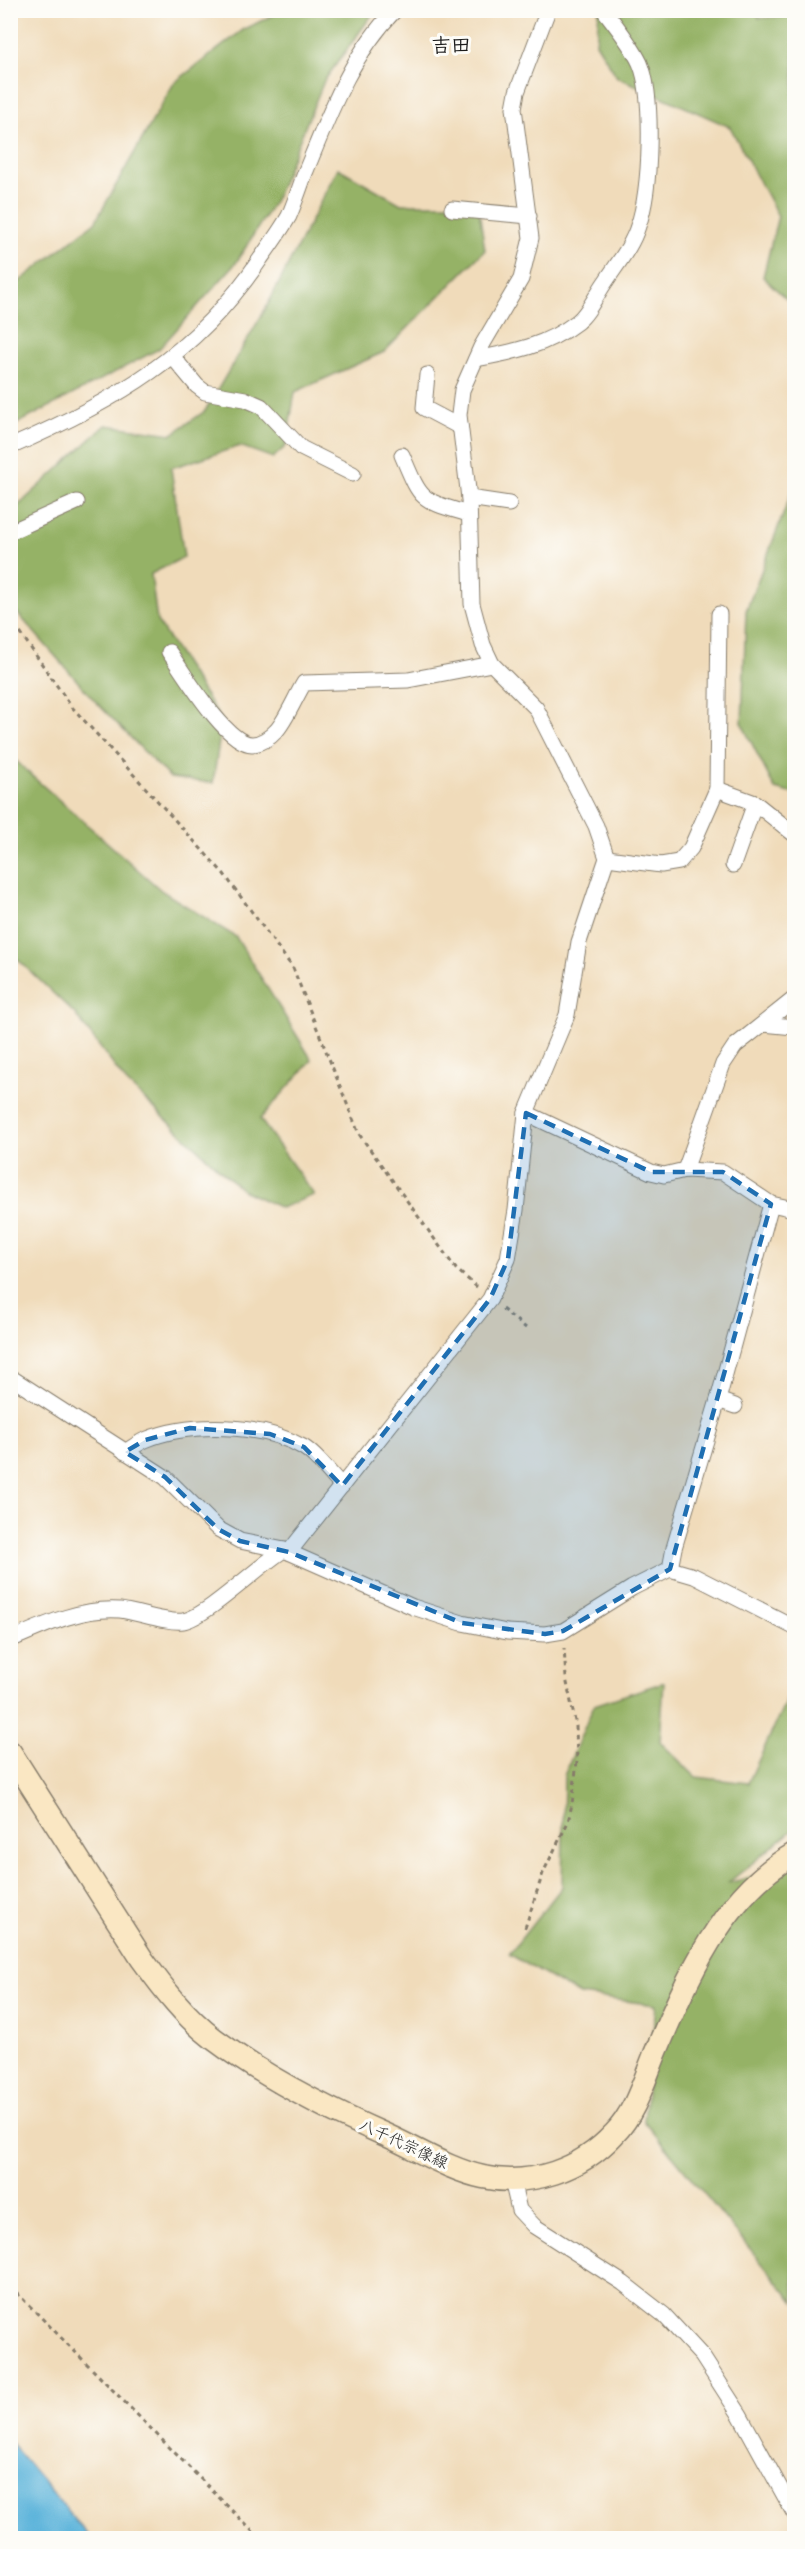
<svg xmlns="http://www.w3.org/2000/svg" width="805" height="2549" font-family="'Architects Daughter','Klee One',sans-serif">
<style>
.forest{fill:#95b266;stroke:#586741;stroke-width:1.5}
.water{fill:#5eb5db;stroke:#3d687c;stroke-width:1.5}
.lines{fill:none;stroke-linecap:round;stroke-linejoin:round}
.minor-casing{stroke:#867c6b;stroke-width:17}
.secondary-casing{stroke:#867c6b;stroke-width:25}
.path{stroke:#867c6b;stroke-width:3;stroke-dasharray:4.5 4.5;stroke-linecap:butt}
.minor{stroke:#fff;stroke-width:15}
.secondary{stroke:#fae7c3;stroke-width:22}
.marked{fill:#1f6fb2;fill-opacity:0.2;stroke:#1f6fb2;stroke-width:4.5;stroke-dasharray:12 8;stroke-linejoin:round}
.labels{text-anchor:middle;stroke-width:6;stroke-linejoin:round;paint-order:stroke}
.street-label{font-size:16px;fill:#1c1c1c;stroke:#fdfcf7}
.quarter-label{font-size:20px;font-weight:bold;fill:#1c1c1c;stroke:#fdfcf7}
</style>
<rect width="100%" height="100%" fill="#fdfcf7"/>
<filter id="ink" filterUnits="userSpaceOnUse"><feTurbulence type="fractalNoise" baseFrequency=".0167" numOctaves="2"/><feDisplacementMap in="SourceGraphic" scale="12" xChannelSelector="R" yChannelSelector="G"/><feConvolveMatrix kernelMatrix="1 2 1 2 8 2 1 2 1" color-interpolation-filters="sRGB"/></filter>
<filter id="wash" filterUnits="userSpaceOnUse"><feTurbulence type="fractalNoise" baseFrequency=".008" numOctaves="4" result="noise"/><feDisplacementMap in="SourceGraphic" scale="24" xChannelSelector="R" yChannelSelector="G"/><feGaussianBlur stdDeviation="1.35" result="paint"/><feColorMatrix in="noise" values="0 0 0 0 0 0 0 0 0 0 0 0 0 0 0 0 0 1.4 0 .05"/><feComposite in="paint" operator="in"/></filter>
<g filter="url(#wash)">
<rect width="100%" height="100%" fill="#f0dbba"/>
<g class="forest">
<polygon points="283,10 375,11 324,81 275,200 236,263 159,349 11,427 11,288 95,222 174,83 243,30"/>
<polygon points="756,10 759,18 794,16 794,306 763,277 778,216 730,127 617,77 596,43 599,11"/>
<polygon points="338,168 401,204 478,204 485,250 384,352 295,392 286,446 273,458 240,446 171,468 184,557 151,574 157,621 222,721 213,783 170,778 95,701 11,606 10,513 106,425 172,434 205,411 266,308"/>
<polygon points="794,486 794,794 775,789 742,724 746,611"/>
<polygon points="10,755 32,776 162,891 236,937 312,1060 260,1119 314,1195 281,1208 242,1190 126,1082 75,1014 11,953"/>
<polygon points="664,1682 660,1742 696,1777 748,1783 789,1695 794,1697 794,1829 728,1883 794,1866 794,2302 644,2121 656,2005 580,1995 509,1954 562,1887 564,1776 594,1705"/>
</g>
<polygon class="water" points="11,2443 90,2538 11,2538"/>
</g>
<g filter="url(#ink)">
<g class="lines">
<g class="minor-casing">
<g id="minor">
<polyline points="452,209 529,216"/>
<polyline points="172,356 197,386 205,392 245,399 261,406 301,448 353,474"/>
<path d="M476,359c37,-7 70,-13 101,-37 12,-9 20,-29 29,-41 11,-17 26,-35 32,-55 13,-34 16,-130 2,-163 -9,-19 -23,-36 -36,-53"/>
<polyline points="427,375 424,408 460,427"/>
<path d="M10,447c106,-46 186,-92 251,-189 10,-14 20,-28 28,-42 6,-14 11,-29 16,-43 24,-58 45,-117 90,-163"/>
<path d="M402,455c20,47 17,44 66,59"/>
<polyline points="469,498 509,504"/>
<polyline points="10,532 77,502"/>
<path d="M169,652c15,21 57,92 83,92 8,0 18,-6 24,-13 9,-9 20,-35 28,-48l104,-3 84,-16"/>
<polyline points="717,789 755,803 794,834"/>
<polyline points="607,858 661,865 679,862 691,848 717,789 719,614"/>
<polyline points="733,865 755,803"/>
<polyline points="763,1024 794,1027"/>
<polyline points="526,1113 651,1172 664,1175 685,1170 723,1172 771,1204 794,1209"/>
<polyline points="685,1170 723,1064 735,1046 794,999"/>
<polyline points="10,1377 165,1477 218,1529 240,1541 284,1550 413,1607 462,1623 507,1632 545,1634 563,1631 632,1588 670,1569 694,1576 794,1627"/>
<polyline points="718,1400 735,1406"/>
<path d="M125,1452c7,-4 13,-9 20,-12 44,-18 116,-17 158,7 14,8 27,27 39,39"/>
<polyline points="289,1552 490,1299 508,1259 516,1210 526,1113 567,1015 579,942 607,858 596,826 536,708 492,664 483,645 472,604 469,498 459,415 462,390 481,347 521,279 531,238 514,108 517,92 548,10"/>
<polyline points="670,1569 674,1548 718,1400 771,1204"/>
<path d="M10,1640c34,-15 72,-33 110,-30 17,2 47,13 63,11 24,-4 77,-57 101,-71"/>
<polyline points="512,2180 519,2210 534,2226 623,2283 664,2315 702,2356 740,2415 794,2513"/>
</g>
</g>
<g class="secondary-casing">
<path id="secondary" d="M10,1752l132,207c21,29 43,58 72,80 52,39 114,71 174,97 31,14 62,34 95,41 48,10 98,-7 131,-43 21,-21 30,-53 41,-80 31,-73 67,-159 139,-200"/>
</g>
<g class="path">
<polyline points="10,618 71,706 224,874 293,968 359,1134 456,1269 477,1287"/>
<polyline points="502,1309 526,1328"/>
<polyline points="525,1928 543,1873 568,1822 572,1804 577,1761 576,1726 566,1678 564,1648"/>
<polyline points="10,2286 259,2538"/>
</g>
<use href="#minor" class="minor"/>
<use href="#secondary" class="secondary"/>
</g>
</g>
<path class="marked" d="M526,1113l125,59h72l48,32 -101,365 -107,62 -18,3 -83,-11 -173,-71 -49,-11 -22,-12 -53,-52 -40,-25 20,-12 45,-12 80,6 34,13 38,39 148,-187 18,-40z"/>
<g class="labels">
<g class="street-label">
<text transform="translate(404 2143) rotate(25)" y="6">八千代宗像線</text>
</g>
<g class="quarter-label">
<text x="451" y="52">吉田</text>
</g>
</g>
<rect width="805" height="2549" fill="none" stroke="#fdfcf7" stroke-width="36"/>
</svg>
